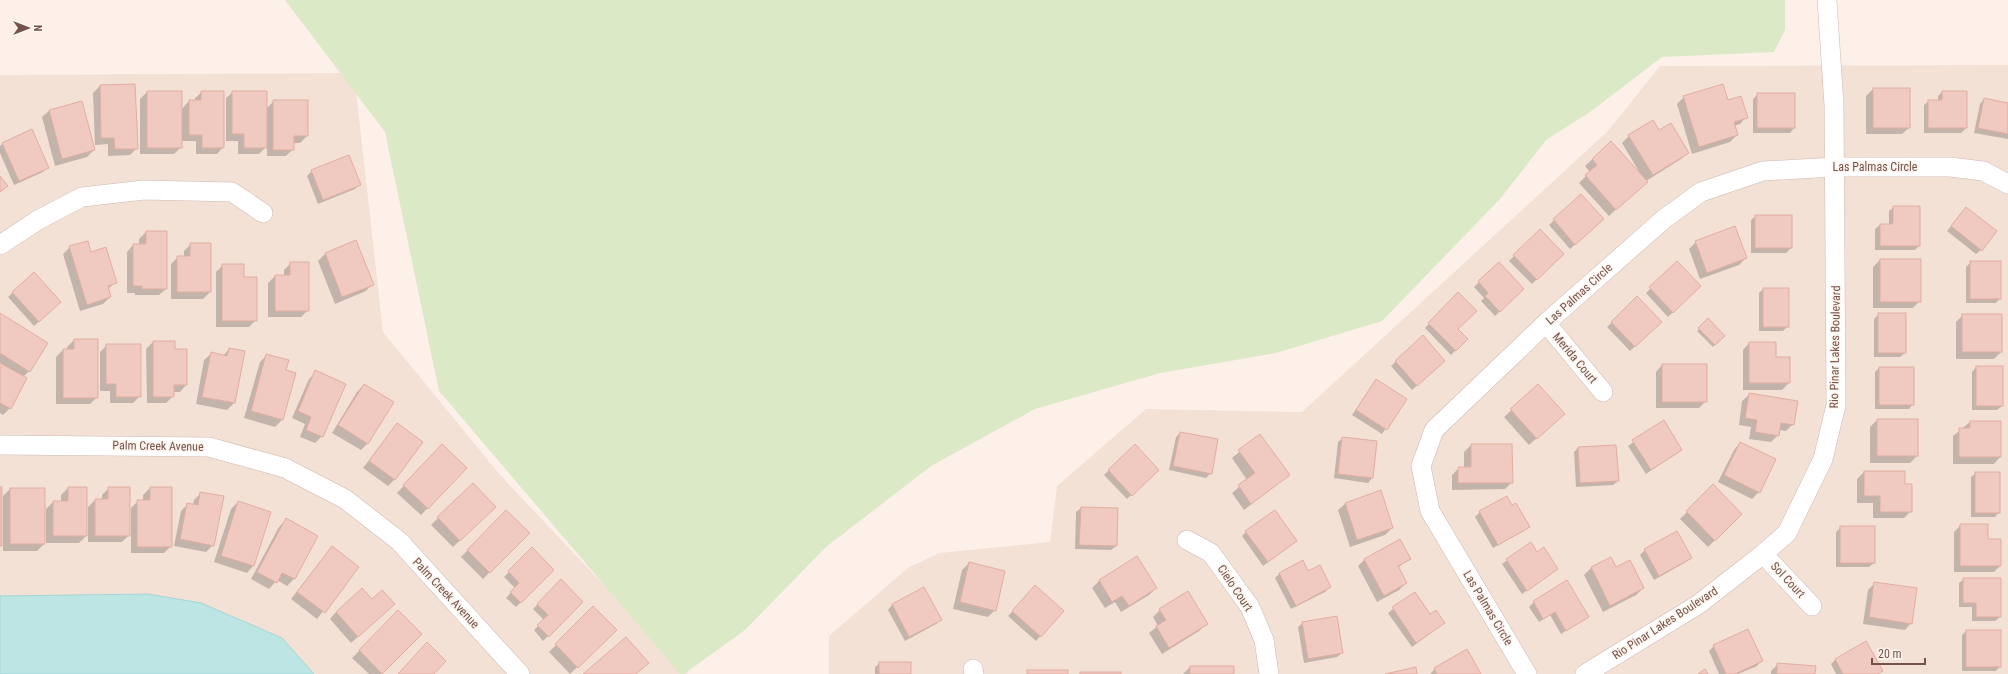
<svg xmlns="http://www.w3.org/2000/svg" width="2008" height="674" font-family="'Roboto Condensed',sans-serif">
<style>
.residential{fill:#f3e1d6}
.green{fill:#dbe9c6}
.water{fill:#bce5e3;stroke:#a3d6d5}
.shadow{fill:#0003}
.building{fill:#f0cac0;stroke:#e2ada1}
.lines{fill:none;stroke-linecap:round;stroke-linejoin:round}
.minor-casing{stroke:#cfb8b0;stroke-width:20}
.minor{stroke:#fff;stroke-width:19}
.labels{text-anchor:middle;stroke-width:3;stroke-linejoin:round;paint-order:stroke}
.street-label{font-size:12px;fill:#75534c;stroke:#fef5ee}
</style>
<rect width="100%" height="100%" fill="#fcf0e8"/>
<g class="residential">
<polygon points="2008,65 2008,674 829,674 829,636 909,567 940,553 1050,542 1057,486 1146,409 1302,412 1608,131 1660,66"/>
<polygon points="354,73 383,332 501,476 688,674 0,674 0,75"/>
</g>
<polygon class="green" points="285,0 1785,0 1785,30 1774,52 1662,57 1590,112 1546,140 1500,199 1382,321 1276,353 1160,373 1035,409 931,466 826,547 745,630 684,674 680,674 439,391 385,132"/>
<polygon class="water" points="148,594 201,603 282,638 314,674 0,674 0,596"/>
<g class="shadow">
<polygon points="100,86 137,148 130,155 108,156 108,144 95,145 93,93"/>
<polygon points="1873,89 1909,128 1902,134 1866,134 1866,96"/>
<polygon points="147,92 181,110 189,101 195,101 195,98 202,92 223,147 217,154 196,154 196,141 181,141 181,147 174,154 140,154 140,99"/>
<polygon points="233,92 266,109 274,101 307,136 300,143 293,143 293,149 286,156 267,156 267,146 259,154 238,154 238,141 226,141 226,98"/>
<polygon points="1942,92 1966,92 1966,128 1961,133 1924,133 1924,105 1929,101 1938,101 1938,96"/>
<polygon points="1758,94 1794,94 1794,128 1790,133 1753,133 1753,99"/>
<polygon points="1684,97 1727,101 1746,117 1740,124 1734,126 1737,135 1730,142 1692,154 1677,104"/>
<polygon points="1984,99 2008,104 2008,139 1974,133 1980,104"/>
<polygon points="49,111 94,150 87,157 55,166 42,117"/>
<polygon points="1659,132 1688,153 1681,159 1646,181 1609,216 1579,183 1590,172 1585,166 1611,142 1641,175 1622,143 1629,136"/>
<polygon points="3,143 48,167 43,172 14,185 0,153 0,146"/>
<polygon points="312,171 360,184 355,189 318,204 307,176"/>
<polygon points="1581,195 1598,224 1570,249 1549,225"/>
<polygon points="1894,207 1919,246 1915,250 1875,250 1875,229 1880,225 1889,225 1889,211"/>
<polygon points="1962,212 1981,250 1976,254 1947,231"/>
<polygon points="1756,216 1791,248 1786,253 1751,253 1751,220"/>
<polygon points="1540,230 1563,254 1532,284 1509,261"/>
<polygon points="146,232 166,289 159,295 135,295 135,293 127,293 127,252 133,245 139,245 139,239"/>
<polygon points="356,242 372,284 366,291 335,304 318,261 325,254"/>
<polygon points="1696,242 1746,258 1739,265 1700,279 1689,249"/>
<polygon points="191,244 210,292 203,299 171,299 171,264 178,257 184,257 184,251"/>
<polygon points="70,247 116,282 108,289 110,297 103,304 80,311 63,254"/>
<polygon points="1880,260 1920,260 1920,301 1913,308 1873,308 1873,267"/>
<polygon points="1677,262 1700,286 1668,317 1646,293"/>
<polygon points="1971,262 2000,298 1996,303 1966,303 1966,267"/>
<polygon points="291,263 308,310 301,317 268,317 268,283 275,276 284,276 284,270"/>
<polygon points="1499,263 1518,294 1495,316 1481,301 1484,298 1474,287"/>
<polygon points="223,265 243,278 256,320 249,327 216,327 216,272"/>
<polygon points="34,273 60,302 34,326 8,297"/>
<polygon points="1763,289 1788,326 1783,331 1759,331 1759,293"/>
<polygon points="1458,294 1457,329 1467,339 1451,355 1425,328"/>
<polygon points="1637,298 1660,322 1630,351 1607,327"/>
<polygon points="1879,314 1905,353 1900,357 1874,357 1874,319"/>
<polygon points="0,315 29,371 23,377 10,408 3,415 0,413"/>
<polygon points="1963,315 2001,352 1994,359 1956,359 1956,322"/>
<polygon points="1708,320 1724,336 1713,347 1697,331"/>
<polygon points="1423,337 1440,365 1412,390 1391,366"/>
<polygon points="74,340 97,340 97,397 90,404 56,404 56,357 63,350 67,350 67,347"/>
<polygon points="153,342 174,342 174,350 186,385 180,392 173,392 173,396 166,403 147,403 146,349"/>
<polygon points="1749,343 1775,358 1789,383 1782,390 1743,390 1743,350"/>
<polygon points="107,345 140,396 133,403 110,403 110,391 100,391 100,352"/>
<polygon points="229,349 243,352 234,403 227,410 196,404 204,360 211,354 223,356"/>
<polygon points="267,355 285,371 282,420 275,427 244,418 260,362"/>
<polygon points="1662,365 1706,401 1699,408 1656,408 1656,372"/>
<polygon points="1976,367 2002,406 1997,410 1972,410 1972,372"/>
<polygon points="1879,368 1913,404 1909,409 1875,409 1875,372"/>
<polygon points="316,372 322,436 315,443 300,437 305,424 292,418 309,379"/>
<polygon points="1376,380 1406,399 1382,434 1352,415"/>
<polygon points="364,385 368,443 361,450 332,433 357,392"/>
<polygon points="1538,386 1556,421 1529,445 1504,417"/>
<polygon points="1749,395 1793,424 1786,431 1779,430 1778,435 1771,442 1749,439 1751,427 1739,425 1742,401"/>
<polygon points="1877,420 1917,420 1917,456 1910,463 1870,463 1870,427"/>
<polygon points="1663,421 1681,450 1646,474 1628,446"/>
<polygon points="1970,422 2000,422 2000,457 1994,464 1953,464 1953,436"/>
<polygon points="397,424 394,480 388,486 363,468"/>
<polygon points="1180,433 1211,473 1206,478 1169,470 1176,437"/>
<polygon points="1260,435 1289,475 1244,510 1232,493 1247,480 1232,458"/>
<polygon points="1343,438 1376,442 1372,478 1368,483 1334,478 1338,442"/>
<polygon points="1740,443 1759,492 1752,499 1718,482 1734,450"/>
<polygon points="1471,445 1512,482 1505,489 1452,490 1452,475 1459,468 1464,468 1464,452"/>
<polygon points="1135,446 1158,470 1127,499 1104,475"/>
<polygon points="1578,448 1618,481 1613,485 1576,487 1574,452"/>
<polygon points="435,453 465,468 421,515 397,493"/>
<polygon points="1864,472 1904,472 1904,485 1911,511 1904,518 1873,518 1873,503 1857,503 1857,479"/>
<polygon points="1976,473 1999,512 1995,517 1971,517 1971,477"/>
<polygon points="473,484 494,507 453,547 431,525"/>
<polygon points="1713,486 1741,514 1708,547 1680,519"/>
<polygon points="68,488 86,488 86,536 79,543 46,543 46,509 53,502 61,502 61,495"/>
<polygon points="109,488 129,535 122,542 88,542 88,507 95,500 102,500 102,495"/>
<polygon points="150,488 171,546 164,553 131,553 131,508 138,501 143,501 143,495"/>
<polygon points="10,489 44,544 37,551 3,551 3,496"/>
<polygon points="1380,492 1392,528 1385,535 1350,547 1338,510 1345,504"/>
<polygon points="201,493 213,545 206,552 174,546 181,511 188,504 193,505 194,500"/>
<polygon points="238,502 253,566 247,573 214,562 231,509"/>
<polygon points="1512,507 1529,526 1524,531 1493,548 1475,517 1480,512"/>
<polygon points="1081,508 1116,546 1111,550 1075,549 1076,512"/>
<polygon points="506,511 528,533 483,579 461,557"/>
<polygon points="286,520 317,536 294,579 287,586 277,580 269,589 251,579 279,527"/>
<polygon points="1961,525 1987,540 2000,566 1994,572 1954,572 1954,532"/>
<polygon points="1841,527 1874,563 1869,567 1836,567 1836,532"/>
<polygon points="1246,532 1291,545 1263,566 1242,536"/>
<polygon points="1531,544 1537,553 1557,569 1522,594 1502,564"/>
<polygon points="332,547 358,567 317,619 291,599"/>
<polygon points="532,549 553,570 516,607 506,598 515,588 504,577"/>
<polygon points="1645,550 1690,557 1686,562 1654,580 1640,555"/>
<polygon points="1137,557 1156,588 1149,595 1121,612 1115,602 1105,608 1092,588 1099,581"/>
<polygon points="1409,558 1398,568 1406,583 1399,590 1377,602 1358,566 1365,559"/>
<polygon points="1611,558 1616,568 1643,588 1636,595 1603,612 1584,575 1591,568"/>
<polygon points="969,563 995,610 988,617 953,609 962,570"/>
<polygon points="1308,573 1330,587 1325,592 1291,609 1275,578 1279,574"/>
<polygon points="1964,579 2000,617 1995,621 1972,621 1972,607 1959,607 1959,583"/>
<polygon points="561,581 582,602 543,641 534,630 544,620 533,609"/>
<polygon points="1875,583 1911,623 1905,630 1863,624 1868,590"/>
<polygon points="924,588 941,619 936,624 905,641 888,610 892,605"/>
<polygon points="1031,591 1063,611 1036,641 1008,616"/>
<polygon points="1415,593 1430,615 1444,623 1412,647 1388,613"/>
<polygon points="372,600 387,611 351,643 330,619 336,612"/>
<polygon points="1534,602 1587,617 1561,634 1550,615 1539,622 1529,607"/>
<polygon points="593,608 615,630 570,674 549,652"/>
<polygon points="1160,610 1206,624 1199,631 1162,654 1149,633 1158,626 1153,617"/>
<polygon points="398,612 420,634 381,674 369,674 352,658"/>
<polygon points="1303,623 1342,653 1337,657 1304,663 1298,627"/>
<polygon points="1966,631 2000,666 1996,671 1962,671 1962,635"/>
<polygon points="1866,642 1882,670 1878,674 1836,674 1831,664 1835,660"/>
<polygon points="1714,646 1761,661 1757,666 1738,674 1719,674 1709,651"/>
<polygon points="880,663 910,674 875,674 875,667"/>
<polygon points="1778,664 1814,674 1771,674 1771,671"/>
<polygon points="1190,667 1233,674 1183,674"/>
<polygon points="1435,669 1480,674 1430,674"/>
</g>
<g class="building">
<polygon points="135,84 138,149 115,149 114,138 101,138 100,85"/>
<polygon points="1723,84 1728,100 1741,96 1748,118 1734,122 1738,135 1699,147 1683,96"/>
<rect x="1873" y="88" width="37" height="40"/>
<rect x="147" y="91" width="35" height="57"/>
<polygon points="201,91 224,91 224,148 202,148 202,135 189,135 189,100 201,100"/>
<polygon points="232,91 267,91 267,148 244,148 244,134 232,134"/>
<polygon points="1942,91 1967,91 1967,128 1928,128 1928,100 1942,100"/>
<rect x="1757" y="93" width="38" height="35"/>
<polygon points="1984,98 2008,103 2008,134 1978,128"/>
<polygon points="273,100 308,100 308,136 294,136 294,150 273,150"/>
<polygon points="82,101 95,150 62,159 49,110"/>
<polygon points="1653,120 1659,130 1671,123 1689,153 1653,175 1628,135"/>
<polygon points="32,129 49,168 19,181 2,143"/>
<polygon points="1611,141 1648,182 1616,210 1585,175 1597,165 1592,159"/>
<polygon points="349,155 361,185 323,200 311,170"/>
<polygon points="0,176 8,186 0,192"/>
<polygon points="1581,194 1604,219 1575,245 1553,219"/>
<polygon points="1893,206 1920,206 1920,246 1880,246 1880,224 1893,224"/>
<polygon points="1966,207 1997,231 1982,251 1951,226"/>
<rect x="1755" y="215" width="37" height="33"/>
<polygon points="1735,226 1747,258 1707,273 1695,241"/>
<polygon points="1540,229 1564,254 1537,280 1513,255"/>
<polygon points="146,231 167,231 167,289 142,289 142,286 133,286 133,244 146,244"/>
<polygon points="356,240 374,285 342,297 325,253"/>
<polygon points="88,241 91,252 106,247 117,283 108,286 111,297 87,305 69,246"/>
<polygon points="190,243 211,243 211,292 177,292 177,256 190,256"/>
<rect x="1880" y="259" width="41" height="43"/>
<polygon points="1677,261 1701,286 1673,313 1649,287"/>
<rect x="1970" y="261" width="31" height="38"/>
<polygon points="290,262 309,262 309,311 275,311 275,275 290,275"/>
<polygon points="1499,262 1524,289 1500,312 1485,296 1488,293 1478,281"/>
<polygon points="222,264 244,264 244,277 257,277 257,321 222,321"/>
<polygon points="34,272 61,302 39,322 12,292"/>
<rect x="1763" y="288" width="26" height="39"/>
<polygon points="1458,292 1477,311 1458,329 1468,339 1456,351 1428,323"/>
<polygon points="1637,296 1662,322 1635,347 1611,322"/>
<polygon points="0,313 48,343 30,372 0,353"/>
<rect x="1878" y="313" width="28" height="40"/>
<rect x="1962" y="314" width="40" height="38"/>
<polygon points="1708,318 1725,336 1715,345 1698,328"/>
<polygon points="1423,335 1445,361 1417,386 1395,361"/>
<polygon points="74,339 98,339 98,398 63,398 63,349 74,349"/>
<polygon points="153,341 175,341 175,349 187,349 187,385 174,385 174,397 153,397"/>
<polygon points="1749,342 1776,342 1776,357 1790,357 1790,383 1749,383"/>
<polygon points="106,344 141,344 141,397 116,397 116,384 106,384"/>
<polygon points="229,348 245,351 235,403 202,397 211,352 227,356"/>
<polygon points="266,354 289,360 286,370 296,373 283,420 251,411"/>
<polygon points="0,363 27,378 11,409 0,403"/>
<rect x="1662" y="364" width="45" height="38"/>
<rect x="1976" y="366" width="27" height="40"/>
<rect x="1879" y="367" width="35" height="38"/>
<polygon points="315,370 346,384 323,437 306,430 311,417 298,411"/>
<polygon points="1376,379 1407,399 1387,430 1356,410"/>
<polygon points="364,384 394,402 368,444 338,425"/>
<polygon points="1538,384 1565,414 1537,439 1510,409"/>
<polygon points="1749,393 1798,401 1794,425 1781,423 1779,436 1755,432 1757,420 1745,418"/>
<rect x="1877" y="419" width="41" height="37"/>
<polygon points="1664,420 1682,450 1651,470 1632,440"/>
<polygon points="1970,421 2001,421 2001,457 1959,457 1959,428 1970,428"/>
<polygon points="397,423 423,442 395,480 369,461"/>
<polygon points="1180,432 1218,439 1212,474 1173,466"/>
<polygon points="1260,434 1290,475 1251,504 1238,485 1255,473 1238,450"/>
<polygon points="1342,437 1377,441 1373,478 1338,474"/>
<polygon points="1740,442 1776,459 1760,493 1724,475"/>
<polygon points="442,444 467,468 428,509 403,485"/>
<polygon points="1135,444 1159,470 1132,496 1108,470"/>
<polygon points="1471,444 1512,444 1513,483 1458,483 1458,467 1471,467"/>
<polygon points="1616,445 1619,481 1580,483 1578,447"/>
<polygon points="1864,471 1905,471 1905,484 1912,484 1912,512 1880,512 1880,496 1864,496"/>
<rect x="1975" y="472" width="25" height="41"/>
<polygon points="473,483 496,507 460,541 437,517"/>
<polygon points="1713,484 1742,514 1715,541 1686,511"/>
<rect x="0" y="487" width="2" height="59"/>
<polygon points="68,487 87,487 87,536 53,536 53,501 68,501"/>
<polygon points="108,487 130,487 130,536 95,536 95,499 108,499"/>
<polygon points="150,487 172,487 172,547 137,547 137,500 150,500"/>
<rect x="10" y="488" width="35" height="56"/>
<polygon points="1381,490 1393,528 1357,540 1345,503"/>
<polygon points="200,492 224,496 214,546 180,539 187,503 198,505"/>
<polygon points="1507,496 1512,505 1516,503 1530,527 1498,545 1479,511"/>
<polygon points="238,501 271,512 254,566 221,556"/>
<polygon points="1081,507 1118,508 1117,546 1079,545"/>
<polygon points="506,510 530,533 490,573 467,550"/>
<polygon points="1275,510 1297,541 1268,562 1245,531"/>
<polygon points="286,518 318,536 295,579 282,573 277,583 257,572"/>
<polygon points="1960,524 1988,524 1988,539 2001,539 2001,566 1960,566"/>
<rect x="1840" y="526" width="35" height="37"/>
<polygon points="1677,531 1692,558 1659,576 1644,549"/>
<polygon points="1400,539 1411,559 1398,566 1407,583 1384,596 1364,559"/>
<polygon points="1531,542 1537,552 1544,547 1558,569 1527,591 1506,559"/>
<polygon points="332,546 359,567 325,613 297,592"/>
<polygon points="532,547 554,570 521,603 510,592 519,583 508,571"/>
<polygon points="1137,556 1157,588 1129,606 1122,596 1112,602 1099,580"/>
<polygon points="1611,557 1616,567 1630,560 1644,588 1610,606 1591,567"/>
<polygon points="1303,560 1308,571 1320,565 1331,587 1296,606 1279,573"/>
<polygon points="969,562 1005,571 996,611 960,602"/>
<polygon points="1963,578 2001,578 2001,617 1976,617 1976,603 1963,603"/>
<polygon points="561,579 583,602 549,637 537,625 548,615 537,604"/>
<polygon points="1567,580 1589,617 1566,631 1555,612 1543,619 1533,601"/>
<polygon points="1874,582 1917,588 1912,624 1869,617"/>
<polygon points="1035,585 1064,611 1041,637 1012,611"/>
<polygon points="924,587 942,620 909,637 892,604"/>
<polygon points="362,588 372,599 382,590 395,604 358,637 336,612"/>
<polygon points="1188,591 1208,624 1169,648 1156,626 1166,620 1159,609"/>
<polygon points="1415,592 1430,614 1436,610 1445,623 1416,643 1392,607"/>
<polygon points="593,606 617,630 578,668 555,644"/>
<polygon points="398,610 422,634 382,674 359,650"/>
<polygon points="1337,616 1343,653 1308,659 1302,622"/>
<polygon points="1748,629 1763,661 1735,674 1726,674 1713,645"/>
<rect x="1966" y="630" width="35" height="37"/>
<polygon points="626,637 649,663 636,674 583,674"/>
<polygon points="1866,641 1883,671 1877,674 1843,674 1835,659"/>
<polygon points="427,642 446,661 434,674 398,674"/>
<polygon points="1467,649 1481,674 1437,674 1434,668"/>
<rect x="879" y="662" width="32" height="12"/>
<polygon points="1777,663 1816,666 1815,674 1777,674"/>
<rect x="1190" y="666" width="44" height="8"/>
<polygon points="1416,667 1417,674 1385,674"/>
<polygon points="1705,669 1708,674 1698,674"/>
<rect x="1027" y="670" width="41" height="4"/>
<rect x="1080" y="672" width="41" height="2"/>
</g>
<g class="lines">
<g class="minor-casing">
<g id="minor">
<polyline points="0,245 38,220 82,197 144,190 232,192 263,213"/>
<polyline points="1546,323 1603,392"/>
<polyline points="0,445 209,447 285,468 345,499 399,541 520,674"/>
<polyline points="1187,540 1211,553 1250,607 1264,640 1269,674"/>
<polyline points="1763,554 1812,606"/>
<polyline points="973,669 974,674"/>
<polyline points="1527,674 1430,511 1421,466 1434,430 1546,323 1664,219 1701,192 1763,171 1835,167 1950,167 1983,171 2008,184"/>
<polyline points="1585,674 1699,604 1763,554 1787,533 1823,459 1836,405 1834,105 1827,0"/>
</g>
</g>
<use href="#minor" class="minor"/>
</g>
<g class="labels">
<g class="street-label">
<text x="1875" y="171">Las Palmas Circle</text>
<text transform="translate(1579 294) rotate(-42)" y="4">Las Palmas Circle</text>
<text transform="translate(1835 347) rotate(-89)" y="4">Rio Pinar Lakes Boulevard</text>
<text transform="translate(1575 358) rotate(50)" y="4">Merida Court</text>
<text transform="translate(158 446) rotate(1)" y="4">Palm Creek Avenue</text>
<text transform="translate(1788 580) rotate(47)" y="4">Sol Court</text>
<text transform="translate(1235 588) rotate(56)" y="4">Cielo Court</text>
<text transform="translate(446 593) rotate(47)" y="4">Palm Creek Avenue</text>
<text transform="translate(1488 608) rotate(59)" y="4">Las Palmas Circle</text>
<text transform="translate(1665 623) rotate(-33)" y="4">Rio Pinar Lakes Boulevard</text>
</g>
</g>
<g transform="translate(28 28) rotate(90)" stroke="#fef5ee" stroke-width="3" paint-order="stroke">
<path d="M0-3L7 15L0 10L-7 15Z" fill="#75534c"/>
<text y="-6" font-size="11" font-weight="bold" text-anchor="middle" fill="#75534c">N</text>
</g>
<path d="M1872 658v6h53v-6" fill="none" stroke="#75534c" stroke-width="2"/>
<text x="1878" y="658" font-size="12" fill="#75534c" stroke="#fef5ee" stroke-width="3" paint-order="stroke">20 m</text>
</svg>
